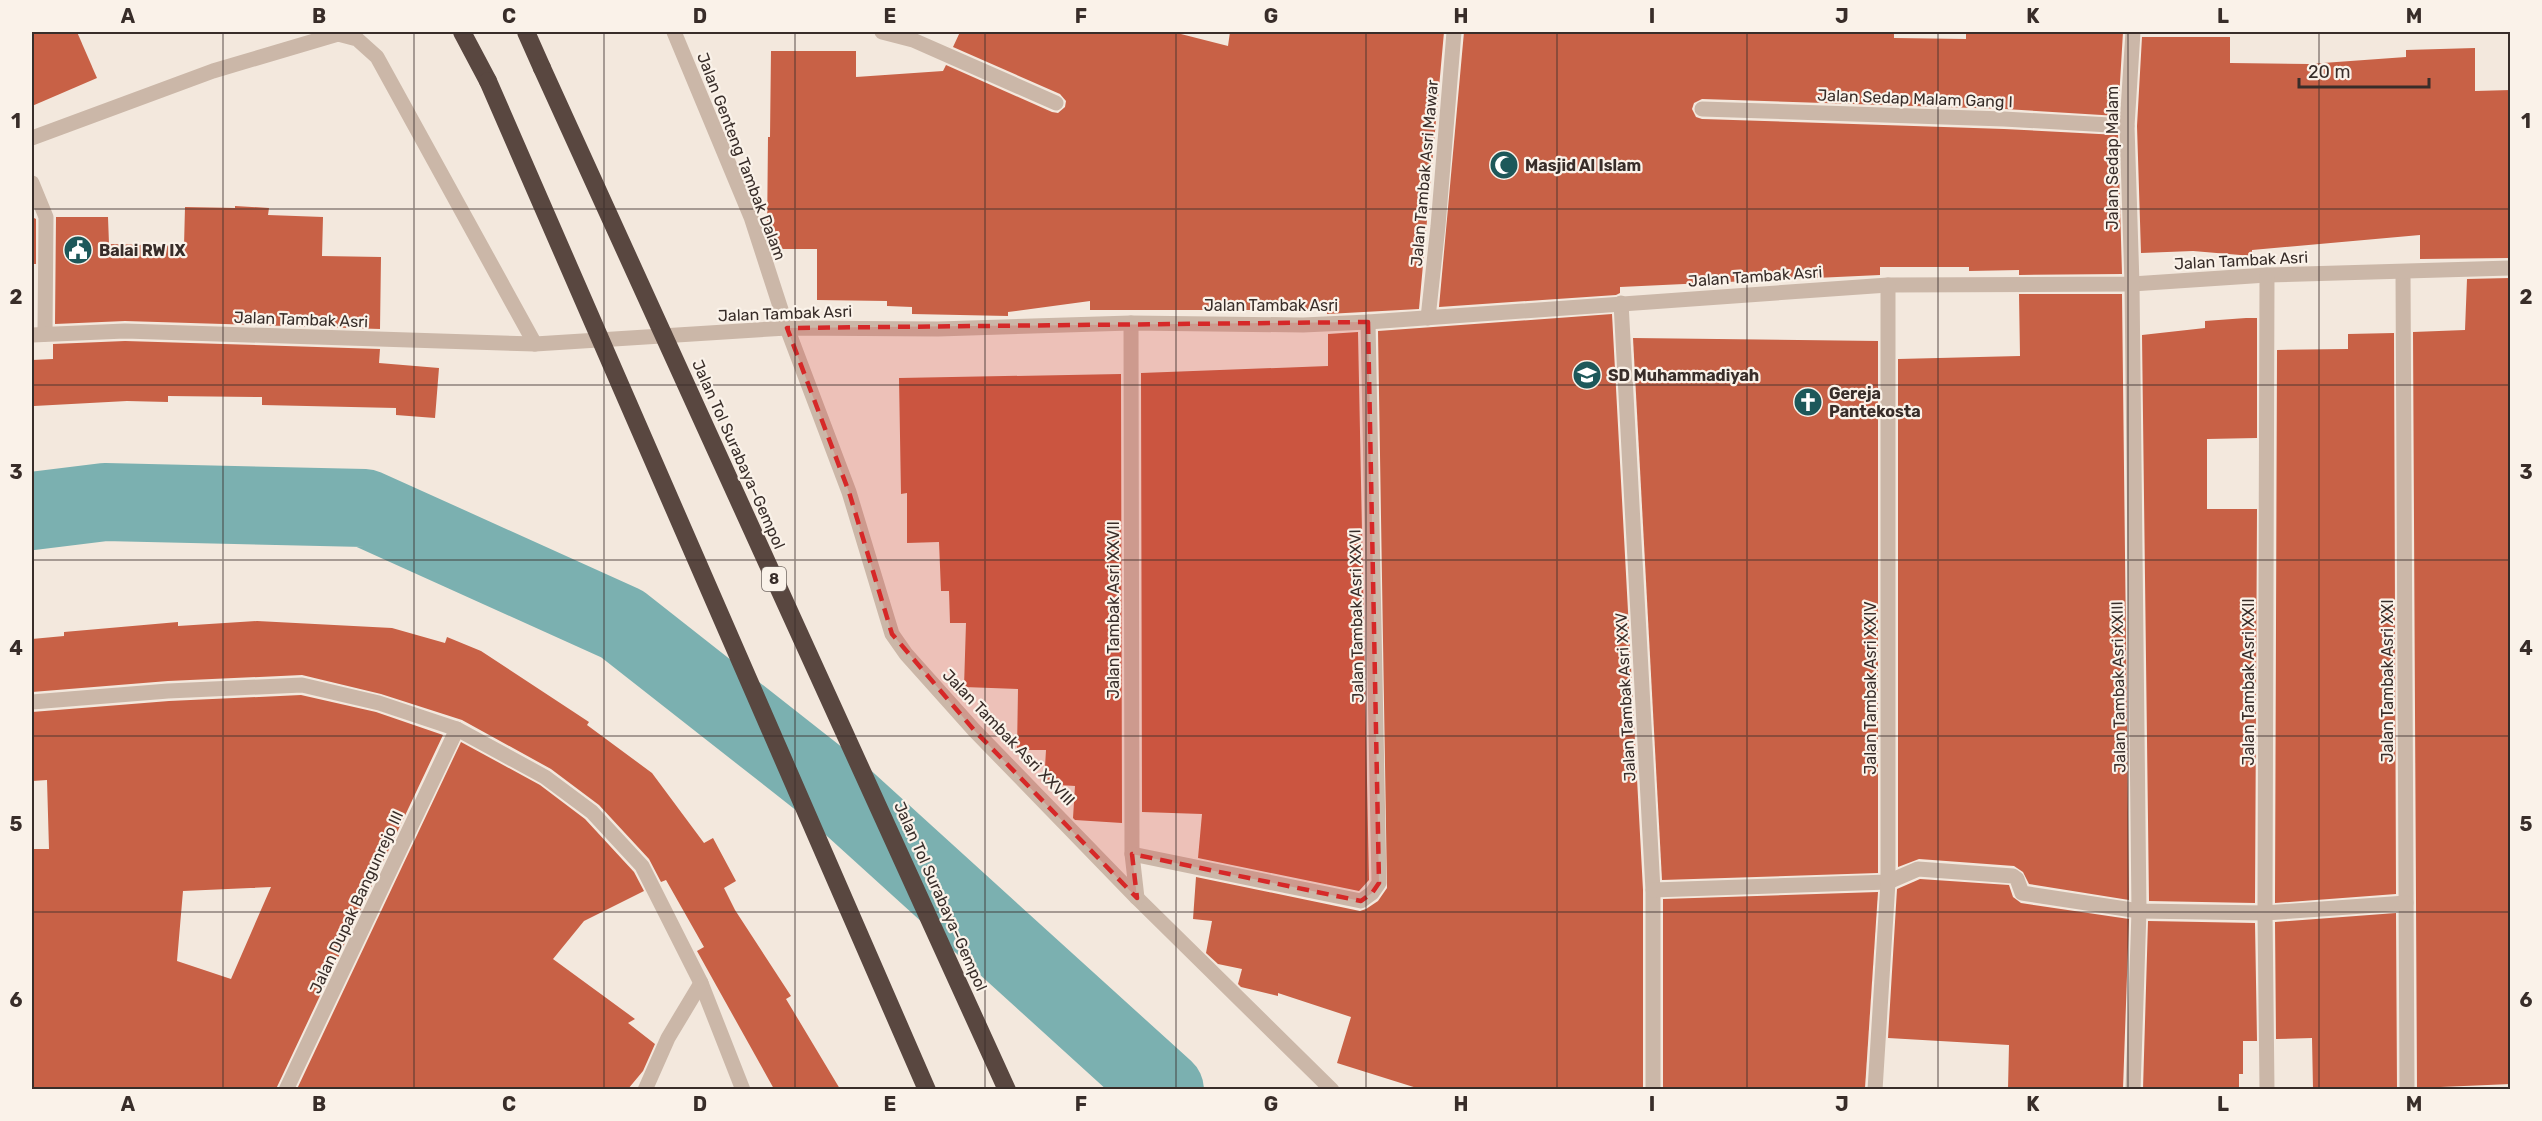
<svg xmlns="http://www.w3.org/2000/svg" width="2542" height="1121" font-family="Rubik,sans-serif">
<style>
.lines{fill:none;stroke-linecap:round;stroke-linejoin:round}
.river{stroke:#7bb0b0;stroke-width:78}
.building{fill:#c86146;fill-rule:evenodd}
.minor{stroke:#cbb7a8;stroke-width:15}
.highway{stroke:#594740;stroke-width:18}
.highway-bridge{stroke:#594740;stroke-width:18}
.marked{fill:#d62828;fill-opacity:0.2;stroke:#d62828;stroke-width:4.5;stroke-dasharray:12 8;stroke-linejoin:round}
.grid{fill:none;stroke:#382d29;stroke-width:1.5;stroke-opacity:0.55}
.labels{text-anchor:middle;stroke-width:4.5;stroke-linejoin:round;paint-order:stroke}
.shield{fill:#faf2e9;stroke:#726863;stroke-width:1.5}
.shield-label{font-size:15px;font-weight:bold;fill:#382d29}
.street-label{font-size:16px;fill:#382d29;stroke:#faf2e9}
.poi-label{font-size:16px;font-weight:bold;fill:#382d29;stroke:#faf2e9;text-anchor:start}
.neatline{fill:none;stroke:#382d29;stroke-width:2}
.grid-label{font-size:20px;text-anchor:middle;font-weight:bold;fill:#382d29}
</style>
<rect width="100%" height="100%" fill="#f3e8dd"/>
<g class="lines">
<polyline class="river" points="32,511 105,502 365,508 622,624 841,796 1165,1090"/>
</g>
<g class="building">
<polygon points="32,32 77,32 97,78 32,106"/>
<polygon points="960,32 1173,32 1228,46 1230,32 1444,32 1419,309 1327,314 1327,310 1090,310 1090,301 1008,312 1008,316 912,314 912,307 887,306 887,301 817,300 817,249 772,249 767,236 768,137 770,137 771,51 856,51 856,77 943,71 946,65 1052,112 1058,113 1065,107 1066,101 1060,94 953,47"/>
<polygon points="1464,32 1894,32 1894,38 1966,39 1966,32 2123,32 2118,116 2005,109 1702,99 1694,103 1692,109 1696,117 1702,119 2004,129 2118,135 2122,274 2019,275 2019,270 1969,271 1969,267 1880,267 1880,275 1620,287 1620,293 1616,295 1439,307"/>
<polygon points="2142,37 2230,37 2230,63 2309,64 2406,57 2406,50 2475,48 2475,91 2511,90 2510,258 2420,259 2420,235 2252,250 2252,256 2193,251 2141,253 2137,126"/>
<polygon points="235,206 269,208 268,215 323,217 322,256 381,257 380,329 125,321 55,324 56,217 108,217 109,244 184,246 185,207 235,208"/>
<polygon points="32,217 36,219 36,264 32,264"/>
<polygon points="2510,278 2511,1084 2417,1088 2413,332 2465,330 2467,279"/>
<polygon points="2019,294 2122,294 2129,900 2029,884 2023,872 2014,866 1919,859 1898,867 1898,359 2020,356"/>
<polygon points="1612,314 1643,890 1643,1089 1420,1089 1337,1063 1351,1017 1278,993 1278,996 1241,987 1238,984 1242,969 1218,964 1206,953 1212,921 1193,919 1196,877 1360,911 1366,909 1378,901 1387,888 1378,331"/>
<polygon points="2246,318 2257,318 2257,438 2207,439 2207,509 2257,509 2255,903 2149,901 2142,335 2205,328 2205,321"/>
<polygon points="1358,332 1369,880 1359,891 1198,858 1202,814 1142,812 1141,373 1328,366 1328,334"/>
<polygon points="2394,333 2396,894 2275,903 2277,350 2348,349 2348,334"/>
<polygon points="1633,338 1878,341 1878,873 1662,880"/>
<polygon points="125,341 380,349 379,363 439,368 435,418 396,415 396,408 262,405 262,397 168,396 168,402 127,401 34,406 32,360 53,359 53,344"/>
<polygon points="1121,374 1122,823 1075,820 1073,818 1075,786 1044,784 1046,750 1017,750 1018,689 964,687 966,623 950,623 949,591 941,591 939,542 907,543 907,493 901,494 899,378"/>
<polygon points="257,621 392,628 445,643 447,637 481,651 589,722 587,725 652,773 704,843 713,838 736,881 724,888 735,910 791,996 786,999 840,1089 774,1089 697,951 704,947 666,880 661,882 649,859 599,805 551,769 462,720 381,694 302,675 168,681 32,692 32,639 64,636 64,632 178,622 178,626"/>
<path d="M301,695l75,17 67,23 -167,354h-244v-240h17l-2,-69 -15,1v-69l137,-11zM271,887l-40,92 -54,-18 6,-70z"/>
<polygon points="461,742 540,785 585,819 634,872 644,891 584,921 553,959 635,1019 628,1023 655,1044 643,1071 628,1089 297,1089"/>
<polygon points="1920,879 2009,885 2013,897 2021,903 2129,919 2123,1089 2008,1089 2009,1045 1888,1038 1897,889"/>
<polygon points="1878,892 1865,1088 1663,1089 1663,899"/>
<polygon points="2396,913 2397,1089 2313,1089 2312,1038 2276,1039 2275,922"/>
<polygon points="2148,921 2255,923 2257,1041 2243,1041 2243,1074 2239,1074 2239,1089 2143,1089"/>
</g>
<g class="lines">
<g class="minor">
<polyline points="674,32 751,217 787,328 849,492 892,634 906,654 974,730 1137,898 1332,1090"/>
<polyline points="882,32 913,40 1056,103"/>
<polyline points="1702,109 2004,119 2127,126"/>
<polyline points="32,138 213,71 338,34 357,39 377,57 535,344"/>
<polyline points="32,183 46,217 45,334"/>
<polyline points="2403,273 2407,1090"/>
<polyline points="1621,303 1653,890 1653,1090"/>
<polyline points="1428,318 1438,226 1454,32"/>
<polyline points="1131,323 1132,854 1137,898"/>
<polyline points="32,335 125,331 535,344 787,328 938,329 1131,323 1303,325 1368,322 1888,285 2132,284 2267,275 2510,268"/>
<polyline points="32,702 168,691 302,685 379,703 457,729 545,777 592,812 642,866 701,983 743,1090"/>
<polyline points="1132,854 1361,901 1372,893 1379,883 1368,322"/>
<polyline points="1653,890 1888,882 1918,869 2013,876 2017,879 2022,893 2139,911 2265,913 2406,903"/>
<polyline points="286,1090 457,729"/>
<polyline points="645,1090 668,1038 701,983"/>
<polyline points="1875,1090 1888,882 1888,285"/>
<polyline points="2133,1090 2139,911 2132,284 2127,126 2133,32"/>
<polyline points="2267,1090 2265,913 2267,275"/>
</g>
<g class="highway">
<polyline points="462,32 488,81"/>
<polyline points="526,32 542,68"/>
</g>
<g class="highway-bridge">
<polyline points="542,68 1007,1090"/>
<polyline points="488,81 927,1090"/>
</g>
</g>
<path class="marked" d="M1368,322l11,561 -7,10 -11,8 -229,-47 5,44 -163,-168 -82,-96 -43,-142 -62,-164z"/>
<path class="grid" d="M223,32v1058M414,32v1058M604,32v1058M795,32v1058M985,32v1058M1176,32v1058M1366,32v1058M1557,32v1058M1747,32v1058M1938,32v1058M2128,32v1058M2319,32v1058M32,209h2478M32,385h2478M32,560h2478M32,736h2478M32,912h2478"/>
<defs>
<g id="mosque-disc" transform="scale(1.5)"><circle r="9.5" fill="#1d585a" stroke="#faf2e9"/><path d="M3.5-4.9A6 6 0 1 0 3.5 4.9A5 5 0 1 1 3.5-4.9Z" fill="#fff"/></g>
<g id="civic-disc" transform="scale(1.5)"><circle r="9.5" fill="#1d585a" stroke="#faf2e9"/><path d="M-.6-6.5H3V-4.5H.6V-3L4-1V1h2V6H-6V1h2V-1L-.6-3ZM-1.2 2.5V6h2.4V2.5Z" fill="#fff"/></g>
<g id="school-disc" transform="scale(1.5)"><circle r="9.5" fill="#1d585a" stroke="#faf2e9"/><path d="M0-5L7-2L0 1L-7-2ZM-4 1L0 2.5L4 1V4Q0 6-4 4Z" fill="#fff"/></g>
<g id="church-disc" transform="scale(1.5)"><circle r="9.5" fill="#1d585a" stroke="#faf2e9"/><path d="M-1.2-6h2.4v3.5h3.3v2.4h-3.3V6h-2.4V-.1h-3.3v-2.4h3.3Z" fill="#fff"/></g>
</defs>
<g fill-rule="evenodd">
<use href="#mosque-disc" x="1504" y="165"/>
<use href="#civic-disc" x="78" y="250"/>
<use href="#school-disc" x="1587" y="375"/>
<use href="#church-disc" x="1808" y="402"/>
</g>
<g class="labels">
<rect class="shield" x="762" y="567" width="24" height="24" rx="4.5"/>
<g class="shield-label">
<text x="774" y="584">8</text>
</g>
<g class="street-label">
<text transform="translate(1915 98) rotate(2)" y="6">Jalan Sedap Malam Gang I</text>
<text transform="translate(742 156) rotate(69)" y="6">Jalan Genteng Tambak Dalam</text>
<text transform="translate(2112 158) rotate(-90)" y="6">Jalan Sedap Malam</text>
<text transform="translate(1424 173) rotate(-85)" y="6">Jalan Tambak Asri Mawar</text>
<text transform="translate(2241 260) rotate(-3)" y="6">Jalan Tambak Asri</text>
<text transform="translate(1755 276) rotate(-4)" y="6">Jalan Tambak Asri</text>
<text x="1271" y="311">Jalan Tambak Asri</text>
<text transform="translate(785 313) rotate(-2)" y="6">Jalan Tambak Asri</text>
<text transform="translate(301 319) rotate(2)" y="6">Jalan Tambak Asri</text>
<text transform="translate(739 454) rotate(66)" y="6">Jalan Tol Surabaya–Gempol</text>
<text transform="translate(1113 610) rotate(-90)" y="6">Jalan Tambak Asri XXVII</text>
<text transform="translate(1356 616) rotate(-91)" y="6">Jalan Tambak Asri XXVI</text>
<text transform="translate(2387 681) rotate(-90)" y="6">Jalan Tambak Asri XXI</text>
<text transform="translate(2248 682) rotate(-90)" y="6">Jalan Tambak Asri XXII</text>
<text transform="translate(2118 687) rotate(-91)" y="6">Jalan Tambak Asri XXIII</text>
<text transform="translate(1870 688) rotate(-90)" y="6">Jalan Tambak Asri XXIV</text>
<text transform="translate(1625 697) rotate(-93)" y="6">Jalan Tambak Asri XXV</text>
<text transform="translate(1009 737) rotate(46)" y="6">Jalan Tambak Asri XXVIII</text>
<text transform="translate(941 896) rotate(66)" y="6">Jalan Tol Surabaya–Gempol</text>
<text transform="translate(356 902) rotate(-65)" y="6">Jalan Dupak Bangunrejo III</text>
</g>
<g class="poi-label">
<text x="1525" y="171">Masjid Al Islam</text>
<text x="99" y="256">Balai RW IX</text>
<text x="1608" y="381">SD Muhammadiyah</text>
<text x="1829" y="399">Gereja<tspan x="1829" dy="18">Pantekosta</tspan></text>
</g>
</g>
<rect width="2542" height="1121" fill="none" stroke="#faf2e9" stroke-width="66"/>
<path d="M2299 78v9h130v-9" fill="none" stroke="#382d29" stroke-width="3"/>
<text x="2308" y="78" font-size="18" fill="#382d29" stroke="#faf2e9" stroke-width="4.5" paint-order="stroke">20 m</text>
<rect x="33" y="33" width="2476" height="1055" class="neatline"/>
<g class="grid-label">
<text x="128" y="23">A</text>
<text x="319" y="23">B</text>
<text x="509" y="23">C</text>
<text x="700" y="23">D</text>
<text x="890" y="23">E</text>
<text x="1081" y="23">F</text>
<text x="1271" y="23">G</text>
<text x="1461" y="23">H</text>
<text x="1652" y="23">I</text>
<text x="1842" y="23">J</text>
<text x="2033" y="23">K</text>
<text x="2223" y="23">L</text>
<text x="2414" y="23">M</text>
<text x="16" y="128">1</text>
<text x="2526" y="128">1</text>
<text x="16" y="304">2</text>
<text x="2526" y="304">2</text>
<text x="16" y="479">3</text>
<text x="2526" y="479">3</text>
<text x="16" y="655">4</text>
<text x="2526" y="655">4</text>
<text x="16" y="831">5</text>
<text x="2526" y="831">5</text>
<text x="16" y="1007">6</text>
<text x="2526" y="1007">6</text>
<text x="128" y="1111">A</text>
<text x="319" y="1111">B</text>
<text x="509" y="1111">C</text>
<text x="700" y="1111">D</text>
<text x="890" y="1111">E</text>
<text x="1081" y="1111">F</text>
<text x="1271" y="1111">G</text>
<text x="1461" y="1111">H</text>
<text x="1652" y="1111">I</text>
<text x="1842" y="1111">J</text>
<text x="2033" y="1111">K</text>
<text x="2223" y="1111">L</text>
<text x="2414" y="1111">M</text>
</g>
</svg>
